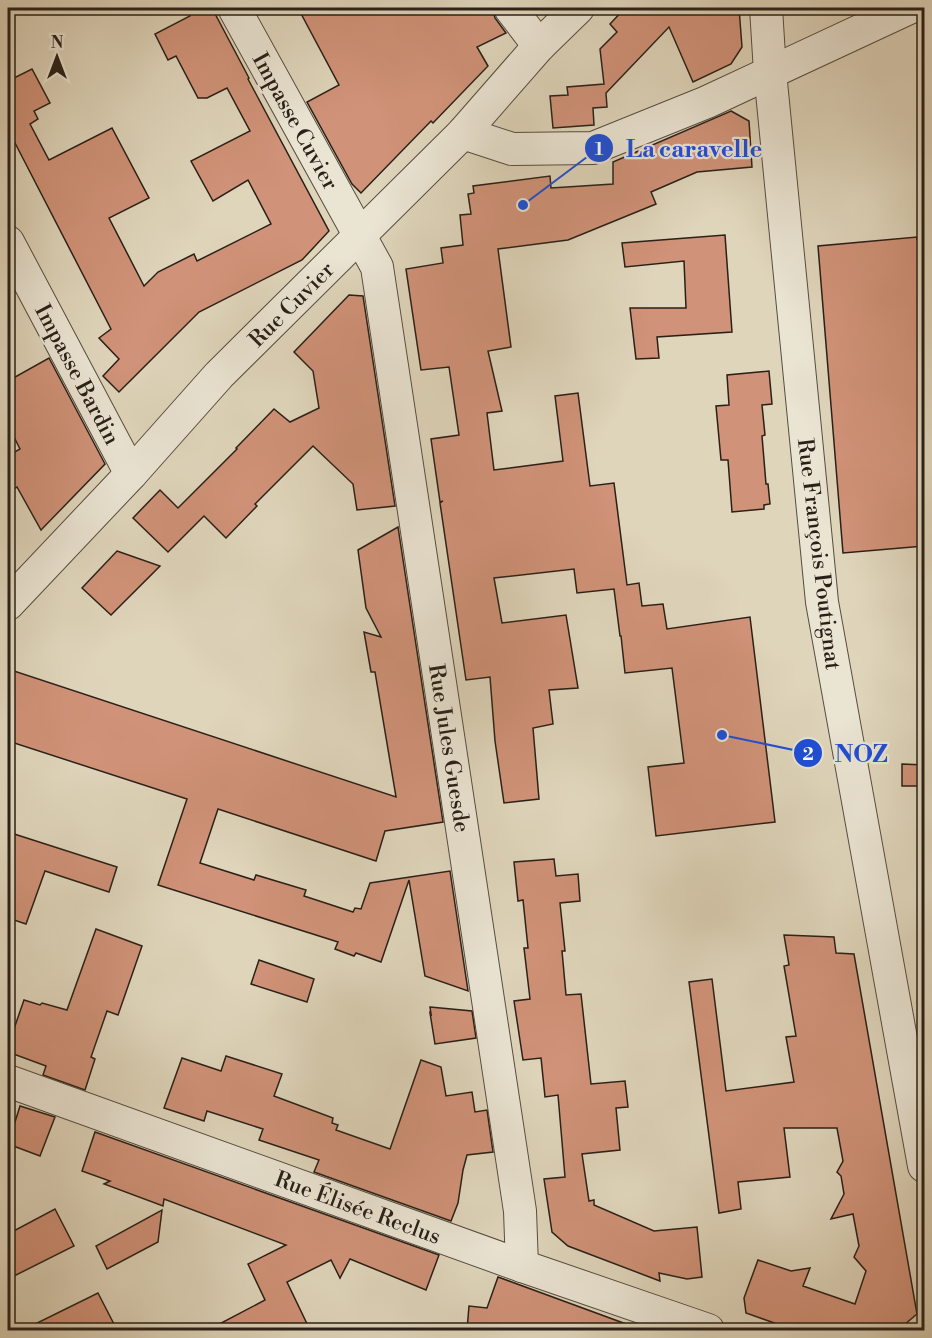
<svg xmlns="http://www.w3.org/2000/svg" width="932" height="1338" font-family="'Libre Bodoni',serif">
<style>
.building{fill:#d09278;stroke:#292018;stroke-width:1.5}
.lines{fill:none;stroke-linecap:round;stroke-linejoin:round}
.minor-casing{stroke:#564d41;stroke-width:34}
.minor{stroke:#eae4d3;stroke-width:32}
.labels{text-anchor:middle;stroke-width:4.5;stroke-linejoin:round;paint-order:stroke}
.street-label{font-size:22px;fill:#292018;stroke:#eae4d3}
.leader{fill:none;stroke:#1d4ed8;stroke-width:2}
.callout-dot{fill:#1d4ed8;stroke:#eae4d3;stroke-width:2}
.mark-label{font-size:18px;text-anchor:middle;font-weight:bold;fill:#fff}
.callout-label{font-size:24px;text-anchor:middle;font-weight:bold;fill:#1d4ed8;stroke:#eae4d3;stroke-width:4.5;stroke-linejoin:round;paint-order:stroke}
</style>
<rect width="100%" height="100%" fill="#dfd5bb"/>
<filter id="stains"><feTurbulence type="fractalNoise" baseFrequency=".00333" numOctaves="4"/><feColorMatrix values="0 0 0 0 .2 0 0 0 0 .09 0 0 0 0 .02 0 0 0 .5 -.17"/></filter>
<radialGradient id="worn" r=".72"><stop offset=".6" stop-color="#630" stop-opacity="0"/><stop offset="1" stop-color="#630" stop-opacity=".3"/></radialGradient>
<g class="building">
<polygon points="187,8 212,8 249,78 248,79 329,231 302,260 199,312 119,392 103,376 119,359 99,338 111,329 15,143 8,147 8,80 8,81 32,69 50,103 34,111 38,119 30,124 49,160 112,128 149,198 109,218 144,286 158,272 194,254 197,261 271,224 248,180 213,201 191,161 250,131 227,88 207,98 198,98 176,56 168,60 155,34 190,16"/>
<polygon points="298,8 492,8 495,18 506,33 477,47 488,66 433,123 431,121 361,193 352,184 307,102 339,85"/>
<polygon points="625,8 739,8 742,47 731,64 693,82 669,27 606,93 607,107 593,108 594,125 553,128 550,96 568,95 567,87 604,84 600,49 617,32 610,24"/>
<polygon points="731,111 749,121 752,167 697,172 651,192 656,204 568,240 498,249 511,347 488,351 502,411 487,413 494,470 563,461 555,396 578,393 590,486 614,483 627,585 639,583 642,606 663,604 667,629 750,617 775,822 656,836 648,767 684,763 672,668 625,673 621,636 620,636 614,589 577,593 574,569 494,578 502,623 566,615 578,688 549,690 553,724 533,728 539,799 504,803 495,741 490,677 466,680 440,503 443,501 440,502 431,439 459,435 449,367 421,370 406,269 443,263 441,248 463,245 460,215 471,214 468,194 474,193 473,186 550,176 551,188 613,184 613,162"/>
<polygon points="725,235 732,332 657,337 659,358 636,359 630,308 686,308 684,261 625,267 622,243"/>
<polygon points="917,237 917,239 924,238 924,546 843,553 818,246"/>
<polygon points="349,295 363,296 395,506 357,510 353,484 313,446 255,504 257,506 226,538 204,516 168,552 133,518 160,490 178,508 237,449 236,448 274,409 290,422 319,408 313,371 294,352"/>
<polygon points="49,358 105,464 41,530 17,487 8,492 8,456 20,449 8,425 8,381"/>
<polygon points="769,371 772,404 762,405 765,435 762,436 766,484 768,484 770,504 764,505 764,509 732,512 728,460 721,460 716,406 729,405 727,375"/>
<polygon points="398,527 443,822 385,831 376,861 218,809 200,863 254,880 256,875 306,890 304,896 353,912 355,908 361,909 370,883 450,871 468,991 425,976 409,880 381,962 356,953 354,956 335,949 338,942 158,885 187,799 8,741 8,669 396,797 375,672 371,672 364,632 381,637 366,608 358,550"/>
<polygon points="117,551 160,566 111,615 82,588"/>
<polygon points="902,764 924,765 924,786 902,786"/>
<polygon points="8,832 117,867 109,892 45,871 26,924 8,918"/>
<polygon points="554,859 556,876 578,874 580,901 560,903 565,951 562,951 566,995 581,994 591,1084 625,1081 628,1107 616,1108 620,1150 582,1154 589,1201 594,1200 594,1205 654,1231 697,1227 702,1277 687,1279 659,1273 660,1281 568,1246 552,1232 544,1179 565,1177 558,1095 545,1097 541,1058 523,1060 514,1001 530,999 524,948 528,948 523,900 518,901 514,862"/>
<polygon points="96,929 142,946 118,1015 107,1011 91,1057 95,1059 85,1090 43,1075 46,1066 8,1052 8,1046 24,1000 40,1005 42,1003 67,1010"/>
<polygon points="784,935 834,937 836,953 854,954 917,1314 898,1330 794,1330 746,1313 744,1298 758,1260 791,1271 810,1268 803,1286 855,1304 866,1271 854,1257 859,1246 853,1214 831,1219 844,1194 841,1176 837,1172 843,1161 837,1128 784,1128 790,1177 738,1182 741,1209 719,1213 689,982 712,979 726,1091 794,1082 786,1037 796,1036 784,966 789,965"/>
<polygon points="259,960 314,979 307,1002 251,984"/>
<polygon points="430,1007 472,1011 476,1038 435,1044 430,1013 431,1014"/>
<polygon points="226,1056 282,1074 274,1096 333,1118 332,1123 338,1125 336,1130 390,1149 421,1060 441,1067 446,1096 472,1092 475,1112 487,1110 493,1152 467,1155 463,1170 458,1203 451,1221 314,1172 319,1160 259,1140 263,1129 207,1111 204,1121 164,1108 182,1058 221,1071"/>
<polygon points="20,1106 55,1117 40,1156 8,1144"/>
<polygon points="95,1132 439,1255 426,1290 350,1259 340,1278 331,1260 287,1282 310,1330 208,1330 265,1300 248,1264 286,1245 164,1199 163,1206 104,1184 110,1181 82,1171"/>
<polygon points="55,1209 74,1246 8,1279 8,1234"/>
<polygon points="162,1210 158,1242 107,1269 96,1246"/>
<polygon points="498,1277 637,1328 636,1330 467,1330 469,1306 487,1308"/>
<polygon points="98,1293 117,1330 23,1330"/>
</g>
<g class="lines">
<g class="minor-casing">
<g id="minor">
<polyline points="234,8 377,267 520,1211 522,1266"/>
<polyline points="510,8 539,46"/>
<polyline points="766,8 770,72 822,602 924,1166"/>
<polyline points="463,133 512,149 593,148 707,102 909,8"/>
<polyline points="8,242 131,474"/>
<polyline points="8,604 131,474 219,375 463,133 539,46 578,8"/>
<polyline points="8,1081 522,1266 708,1330"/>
</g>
</g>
<use href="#minor" class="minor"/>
</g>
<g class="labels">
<g class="street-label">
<text transform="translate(296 121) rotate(61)" y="8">Impasse Cuvier</text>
<text transform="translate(291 304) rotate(-45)" y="8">Rue Cuvier</text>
<text transform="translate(78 374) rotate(62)" y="8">Impasse Bardin</text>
<text transform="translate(820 554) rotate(83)" y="8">Rue François Poutignat</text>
<text transform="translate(450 748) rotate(81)" y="8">Rue Jules Guesde</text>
<text transform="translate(358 1207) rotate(20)" y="8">Rue Élisée Reclus</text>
</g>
</g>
<path class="leader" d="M523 205L599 148M722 735L808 753"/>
<g class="callout-dot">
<circle cx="523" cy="205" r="6"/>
<circle cx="722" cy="735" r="6"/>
<circle cx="599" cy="148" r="15"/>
<circle cx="808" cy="753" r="15"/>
</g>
<g class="mark-label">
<text x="599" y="155">1</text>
<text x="808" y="760">2</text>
</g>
<g class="callout-label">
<text x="694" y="157">La caravelle</text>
<text x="861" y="762">NOZ</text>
</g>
<rect width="932" height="1338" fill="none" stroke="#dfd5bb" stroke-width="30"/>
<rect x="9" y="9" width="914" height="1320" fill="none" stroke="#292018" stroke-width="3"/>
<rect x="15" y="15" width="902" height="1308" fill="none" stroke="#292018" stroke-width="1.5"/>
<g transform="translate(57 57)" stroke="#eae4d3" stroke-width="4.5" paint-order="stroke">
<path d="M0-4.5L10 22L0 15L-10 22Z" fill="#292018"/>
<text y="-9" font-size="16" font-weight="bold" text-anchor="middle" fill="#292018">N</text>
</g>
<rect width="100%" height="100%" filter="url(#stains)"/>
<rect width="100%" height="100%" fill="url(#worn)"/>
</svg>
